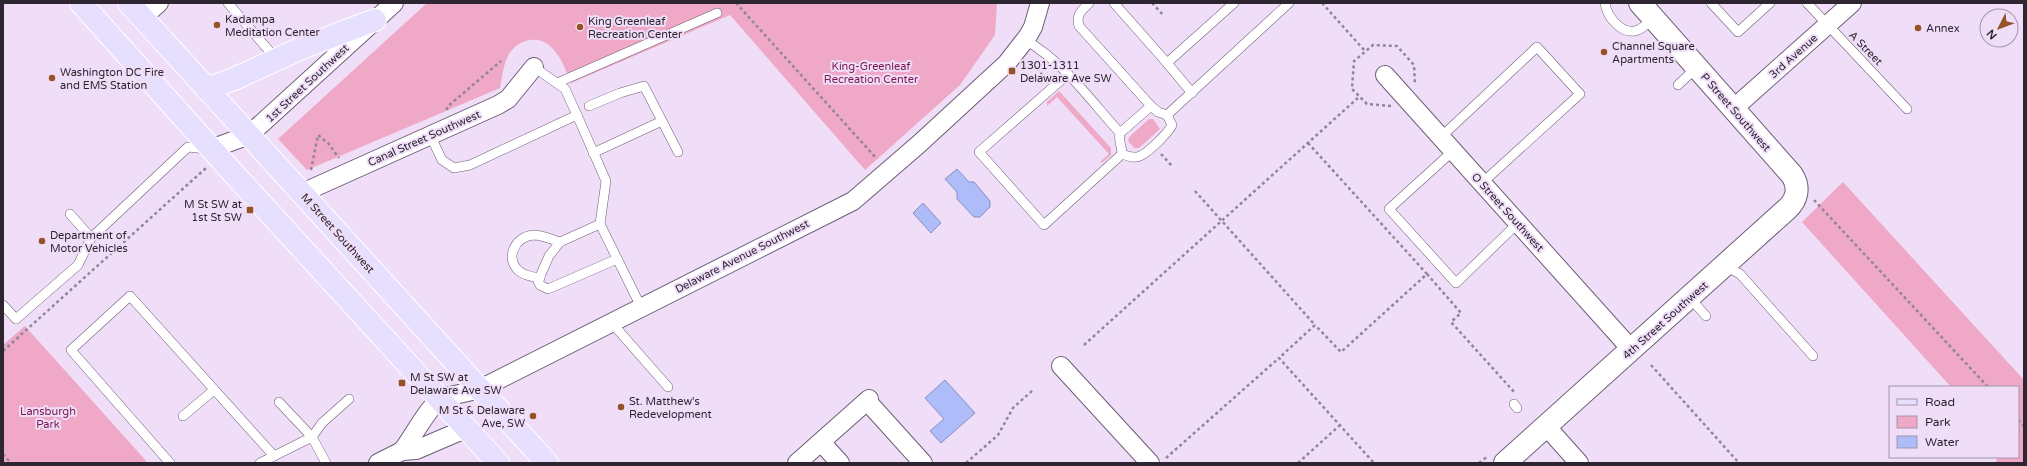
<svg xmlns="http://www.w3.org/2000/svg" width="2027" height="466" font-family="'Varela Round',sans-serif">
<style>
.green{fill:#efa8c6}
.water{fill:#afbcfa;stroke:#888fbd}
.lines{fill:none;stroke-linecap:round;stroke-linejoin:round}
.lane-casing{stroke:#6d5e75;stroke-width:10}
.street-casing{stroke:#6d5e75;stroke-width:20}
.secondary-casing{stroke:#6d5e75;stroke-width:24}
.primary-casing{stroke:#fff;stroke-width:24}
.path{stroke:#918597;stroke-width:2.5;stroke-dasharray:3 3;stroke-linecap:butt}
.lane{stroke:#fff;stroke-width:9}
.street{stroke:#fff;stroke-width:18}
.secondary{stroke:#fff;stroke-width:22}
.primary{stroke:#e6e0fe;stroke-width:22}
.poi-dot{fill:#965226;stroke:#f0def9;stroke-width:1.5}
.labels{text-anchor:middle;stroke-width:4;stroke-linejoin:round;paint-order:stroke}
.poi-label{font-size:11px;fill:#2d2630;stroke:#f0def9;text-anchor:start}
.street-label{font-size:11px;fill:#2d2630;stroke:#f0def9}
.park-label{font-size:11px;fill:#7a184e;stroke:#f0def9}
</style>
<rect width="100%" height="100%" fill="#f0def9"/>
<g class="green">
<path d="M427,3h570l-2,32 -35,50 -95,85 -135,-155 -159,68c-5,-12 -9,-25 -19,-35 -14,-15 -37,-8 -45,10 -4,9 -5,20 -7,30l-193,82 -29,-31z"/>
<polygon points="1059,91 1111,148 1111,155 1103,162 1100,162 1109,154 1057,97 1047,106 1047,102"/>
<polygon points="1149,119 1153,119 1160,129 1139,148 1134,148 1128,141 1129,137"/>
<polygon points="1843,182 2024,380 2024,463 1995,463 1998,457 2018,457 2018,387 1951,387 1802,222"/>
<polygon points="25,326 148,463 3,463 3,345"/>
</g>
<g class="water">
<polygon points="957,169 969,182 974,182 990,201 990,207 980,217 974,217 957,199 957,192 945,179"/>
<polygon points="923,203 941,223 931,233 913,213"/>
<polygon points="945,380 975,413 941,443 930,431 944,419 925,398"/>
</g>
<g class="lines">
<g class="lane-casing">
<g id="lane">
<polyline points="228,3 277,60"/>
<path d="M1089,3c-8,8 -13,12 -10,23l72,80"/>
<polyline points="1114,3 1167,63 1234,3"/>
<path d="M1605,3c2,14 17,33 33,27 6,-2 11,-9 15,-12"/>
<polyline points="1711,3 1738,32 1770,3"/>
<polyline points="1807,3 1907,109"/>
<path d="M1025,40c38,21 66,61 95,93 -2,8 2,13 2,21"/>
<polyline points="1167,63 1192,93"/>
<polyline points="534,67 565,89 577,115 606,181 600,224 641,307"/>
<path d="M1067,75l-88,77 65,73 78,-71c6,2 12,5 18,2 8,-3 29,-24 32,-31l-5,-10 122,-112"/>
<polyline points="557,83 717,13"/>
<polyline points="1678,85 1697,67"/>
<polyline points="589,106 620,93 644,86 678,152"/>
<polyline points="1120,133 1151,106 1158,112 1167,115"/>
<polyline points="430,135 442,160 454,168 470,165 577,115"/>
<polyline points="1441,137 1537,47 1580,94 1482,183"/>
<polyline points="1453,151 1389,209 1456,283 1518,223"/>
<polyline points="593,153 662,121"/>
<polyline points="70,214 91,238 188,147 207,149"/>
<polyline points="600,224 560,242 549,256 538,281 540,285 548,289 617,259"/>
<polyline points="1725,266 1740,274 1813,356"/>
<path d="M540,278c-7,-1 -15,-2 -21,-7 -14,-12 -5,-34 14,-36 9,0 18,4 27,7"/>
<polyline points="1689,297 1706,316"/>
<polyline points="3,305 16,319 78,265 91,238"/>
<polyline points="611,322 668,387"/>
<polyline points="279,402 312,437 326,463"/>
<polyline points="1514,404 1517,408"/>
<polyline points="183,416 214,390"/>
<polyline points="170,463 71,350 130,296 274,456"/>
<polyline points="260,463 312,437 322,423 349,399"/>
</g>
</g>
<g class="street-casing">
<g id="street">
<polyline points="142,18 159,3"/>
<polyline points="1385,75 1631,349"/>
<polyline points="1733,109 1852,3"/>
<polyline points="211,149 249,135 394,3"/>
<polyline points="302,193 498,105 508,99 534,67"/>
<polyline points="1061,366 1150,463"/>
<polyline points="867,401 923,463"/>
<polyline points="1546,426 1579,463"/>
<polyline points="821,442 840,463"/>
<path d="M402,451c9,-11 28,-47 39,-52 12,-5 26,-6 39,-10l373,-188 66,-57 88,-81 21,-27 5,-9 7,-24"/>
<polyline points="378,463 402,451 416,450 458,432 467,431"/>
<polyline points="797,463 869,399"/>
</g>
</g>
<g class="secondary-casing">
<path id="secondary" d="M1505,463l282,-254c10,-9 13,-22 5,-34l-152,-172"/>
</g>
<g class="primary-casing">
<g id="primary">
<polyline points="81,3 234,174 498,463"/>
<polyline points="129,3 547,463"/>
<polyline points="206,89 234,79 304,47 375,20"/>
</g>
</g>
<g class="path">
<polyline points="736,3 877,159"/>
<polyline points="1152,3 1164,16"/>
<polyline points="1322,3 1365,51"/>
<polyline points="1033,64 1041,72 1042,81"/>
<polyline points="1391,106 1367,104 1352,89 1354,61 1373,45 1397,46 1414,65 1415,84"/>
<polyline points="447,110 447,107 501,61"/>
<polyline points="1308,143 1427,274 1341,352 1315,325"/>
<polyline points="1161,154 1172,166"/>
<polyline points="311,170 318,135 328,143 339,158"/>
<polyline points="1195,191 1315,325 1279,358 1374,463"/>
<polyline points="1814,200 1988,387"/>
<polyline points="1427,274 1461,313 1451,322 1515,393"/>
<polyline points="1084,345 1360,96"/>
<polyline points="3,351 206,168"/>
<polyline points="1651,365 1739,463"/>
<polyline points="2018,420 2024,426"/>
<polyline points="3,454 11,463"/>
<polyline points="1166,458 1279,358"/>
<polyline points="966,463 998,435 1013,408 1033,390"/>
<polyline points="1298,463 1339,426"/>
<polyline points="1479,463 1488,456"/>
</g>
<use href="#lane" class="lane"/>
<use href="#street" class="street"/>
<use href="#secondary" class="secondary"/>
<use href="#primary" class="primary"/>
</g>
<g class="poi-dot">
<circle cx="217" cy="25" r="4"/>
<circle cx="580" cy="27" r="4"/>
<circle cx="1918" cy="28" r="4"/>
<circle cx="1604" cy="52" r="4"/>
<rect x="1008" y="67" width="8" height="8" rx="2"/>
<circle cx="52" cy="78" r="4"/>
<rect x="246" y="206" width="8" height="8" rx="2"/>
<circle cx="42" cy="241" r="4"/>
<rect x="398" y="379" width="8" height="8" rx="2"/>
<circle cx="621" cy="407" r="4"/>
<circle cx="533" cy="416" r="4"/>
</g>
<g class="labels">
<g class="poi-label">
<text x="225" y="23">Kadampa<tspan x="225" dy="13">Meditation Center</tspan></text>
<text x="588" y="25">King Greenleaf<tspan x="588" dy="13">Recreation Center</tspan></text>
<text x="1926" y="32">Annex</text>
<text x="1612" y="50">Channel Square<tspan x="1612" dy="13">Apartments</tspan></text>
<text x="1020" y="69">1301-1311<tspan x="1020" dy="13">Delaware Ave SW</tspan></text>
<text x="60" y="76">Washington DC Fire<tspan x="60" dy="13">and EMS Station</tspan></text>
<text x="242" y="208" text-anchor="end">M St SW at<tspan x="242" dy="13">1st St SW</tspan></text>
<text x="50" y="239">Department of<tspan x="50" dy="13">Motor Vehicles</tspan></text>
<text x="410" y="381">M St SW at<tspan x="410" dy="13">Delaware Ave SW</tspan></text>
<text x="629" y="405">St. Matthew's<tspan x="629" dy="13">Redevelopment</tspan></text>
<text x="525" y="414" text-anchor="end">M St &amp; Delaware<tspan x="525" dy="13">Ave, SW</tspan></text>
</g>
<g class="street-label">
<text transform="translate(1866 48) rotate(46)" y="4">A Street</text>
<text transform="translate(1793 56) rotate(-42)" y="4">3rd Avenue</text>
<text transform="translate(307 83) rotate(-43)" y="4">1st Street Southwest</text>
<text transform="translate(1736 112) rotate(49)" y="4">P Street Southwest</text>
<text transform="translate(424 138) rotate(-24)" y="4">Canal Street Southwest</text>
<text transform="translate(1508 212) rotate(48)" y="4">O Street Southwest</text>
<text transform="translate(338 233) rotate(48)" y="4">M Street Southwest</text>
<text transform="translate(742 256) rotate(-27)" y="4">Delaware Avenue Southwest</text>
<text transform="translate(1665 320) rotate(-42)" y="4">4th Street Southwest</text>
</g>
<g class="park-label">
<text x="871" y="70">King-Greenleaf<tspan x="871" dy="13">Recreation Center</tspan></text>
<text x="48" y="415">Lansburgh<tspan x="48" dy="13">Park</tspan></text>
</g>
</g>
<rect width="2027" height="466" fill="none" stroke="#2d2630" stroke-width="8"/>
<rect x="1889" y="386" width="130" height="72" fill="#f0def9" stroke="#a294a9"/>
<rect x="1897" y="399" width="20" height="6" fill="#e6e0fe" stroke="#a294a9"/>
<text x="1925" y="406" font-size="12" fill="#2d2630">Road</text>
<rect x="1897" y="416" width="20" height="12" fill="#efa8c6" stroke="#a294a9"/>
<text x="1925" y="426" font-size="12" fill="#2d2630">Park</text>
<rect x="1897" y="436" width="20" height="12" fill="#afbcfa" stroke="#a294a9"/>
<text x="1925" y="446" font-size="12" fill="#2d2630">Water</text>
<g transform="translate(1999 28) rotate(228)"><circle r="19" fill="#f0def9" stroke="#a294a9"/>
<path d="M0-3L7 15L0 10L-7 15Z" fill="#965226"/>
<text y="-6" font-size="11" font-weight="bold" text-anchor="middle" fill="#2d2630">N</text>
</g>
</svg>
